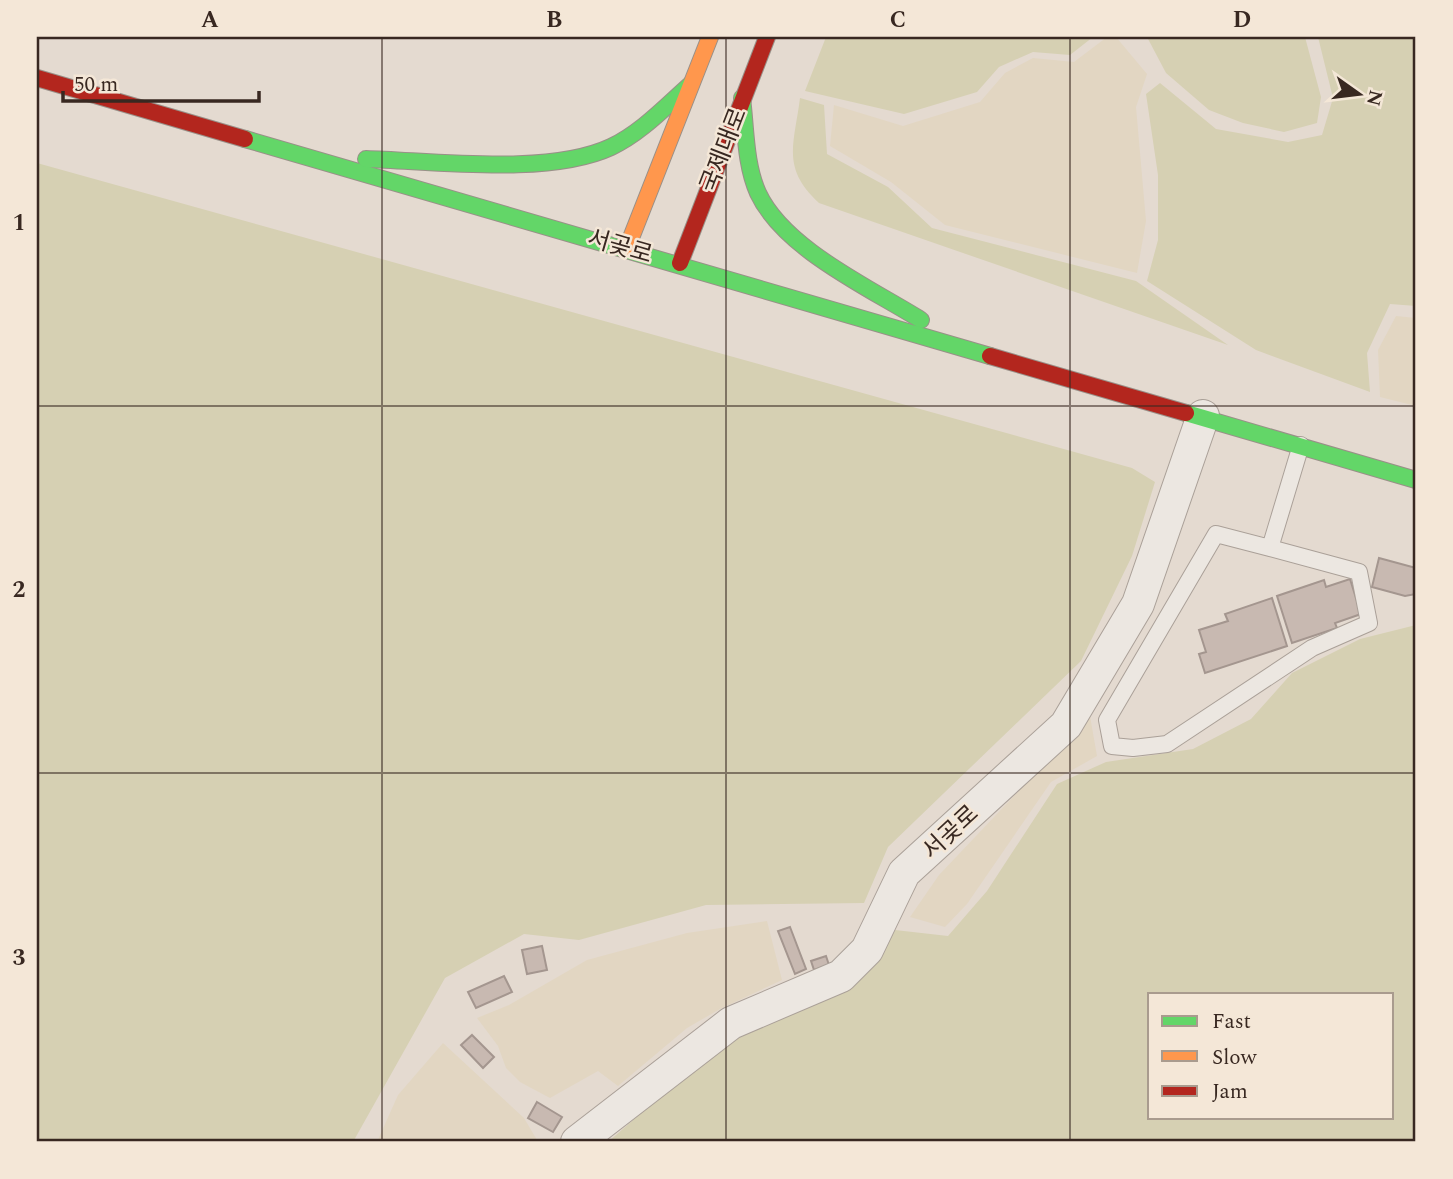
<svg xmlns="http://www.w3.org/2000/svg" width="1453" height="1179" font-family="Spectral,'Noto Sans KR',serif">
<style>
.farmland{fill:#e2d6c2}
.green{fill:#d6d0b3;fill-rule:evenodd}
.building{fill:#c8b9b1;stroke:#a4968f;stroke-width:2}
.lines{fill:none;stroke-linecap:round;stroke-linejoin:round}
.lane-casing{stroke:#aaa098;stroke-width:18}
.street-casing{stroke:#aaa098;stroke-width:34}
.fast-casing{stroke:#999088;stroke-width:18}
.slow-casing{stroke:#999088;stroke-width:18}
.jam-casing{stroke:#999088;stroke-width:18}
.lane{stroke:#ece7e1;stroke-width:16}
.street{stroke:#ece7e1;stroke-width:32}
.fast{stroke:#63d668;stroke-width:16}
.slow{stroke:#ff974d;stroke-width:16}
.jam{stroke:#b3261e;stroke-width:16}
.grid{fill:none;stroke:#382821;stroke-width:2;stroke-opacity:0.55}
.labels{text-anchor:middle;stroke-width:5;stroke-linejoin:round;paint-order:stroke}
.street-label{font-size:24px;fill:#382821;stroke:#f4e7d7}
.neatline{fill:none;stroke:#382821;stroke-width:2.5}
.grid-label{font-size:23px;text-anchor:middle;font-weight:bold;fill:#382821}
</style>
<rect width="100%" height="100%" fill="#e4dad0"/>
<g class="farmland">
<polygon points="1107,37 1116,37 1147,74 1136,107 1146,221 1137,273 945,225 891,182 830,146 834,105 903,126 980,102 1005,73 1033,58 1074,62"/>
<polygon points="1396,316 1416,318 1416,406 1380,397 1378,350"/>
<polygon points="1090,716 1097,756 1051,782 967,904 945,927 910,917 939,875"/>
<polygon points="767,921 782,980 720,1009 687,1028 618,1086 598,1071 550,1098 520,1082 506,1068 498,1046 477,1018 509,1005 587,960 687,933"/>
<polygon points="443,1043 524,1118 537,1140 377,1142 398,1095"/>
</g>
<g class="green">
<polygon points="826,37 1093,37 1070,55 1033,52 999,67 977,92 904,114 805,91"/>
<polygon points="1147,37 1305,37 1321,97 1317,123 1284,132 1243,123 1209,110 1166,73"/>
<polygon points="1318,37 1416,37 1416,306 1390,304 1367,353 1370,392 1256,350 1147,281 1158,240 1158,175 1146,94 1160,83 1216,129 1288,142 1322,135 1333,98"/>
<path d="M800,98l24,7 3,49 61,33 44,41 204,53 92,64 -409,-142c-38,-35 -25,-58 -19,-105z"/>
<polygon points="37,163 1132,468 1155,482 1132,556 1081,661 888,847 864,903 706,905 579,940 524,934 445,978 353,1142 37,1142"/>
<path d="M1416,625v517h-808l120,-105 128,-55 39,-52 53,6 39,-45 70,-107 49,-22 87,-13 58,-30 41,-46 68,-34zM1150,995h242v123h-242z"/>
</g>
<g class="building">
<polygon points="1379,558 1416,568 1416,594 1405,596 1372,587"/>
<polygon points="1350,579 1361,614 1335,623 1337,628 1292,643 1277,596 1324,580 1326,587"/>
<polygon points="1272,598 1287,646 1205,673 1199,654 1206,652 1199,630 1228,621 1225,614"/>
<polygon points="790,927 806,969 795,974 778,931"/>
<polygon points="542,946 547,970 527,974 522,950"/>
<polygon points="826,956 829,965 814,970 811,961"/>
<polygon points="504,976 512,992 476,1008 468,992"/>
<polygon points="472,1035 494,1057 483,1068 461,1045"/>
<polygon points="537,1102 562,1117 553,1132 528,1118"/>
</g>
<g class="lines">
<g class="lane-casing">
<polyline id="lane" points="1270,548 1216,534 1107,720 1112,746 1133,748 1167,744 1312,648 1369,623 1359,572 1270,548 1301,445"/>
</g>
<g class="street-casing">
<polyline id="street" points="577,1142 731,1023 841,976 867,950 904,873 1066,725 1138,604 1203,416"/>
</g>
<g class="fast-casing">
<g id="fast">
<path d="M742,98c4,31 3,66 16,95 26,56 112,95 163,127"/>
<polyline points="245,139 990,356"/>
<path d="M366,159c69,2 183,17 245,-12 30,-14 55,-41 80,-63"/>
<polyline points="1186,413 1416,480"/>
</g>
</g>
<g class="slow-casing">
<polyline id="slow" points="627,248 710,37"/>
</g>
<g class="jam-casing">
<g id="jam">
<polyline points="37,78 245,139"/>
<polyline points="680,263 767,37"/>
<polyline points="990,356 1186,413"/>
</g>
</g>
<use href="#lane" class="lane"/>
<use href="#street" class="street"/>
<use href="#fast" class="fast"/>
<use href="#slow" class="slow"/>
<use href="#jam" class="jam"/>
</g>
<path class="grid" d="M382,37v1105M726,37v1105M1070,37v1105M37,406h1379M37,773h1379"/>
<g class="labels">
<g class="street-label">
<text transform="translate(723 150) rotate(-69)" y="8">국제대로</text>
<text transform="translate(620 246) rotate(16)" y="8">서곶로</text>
<text transform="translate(950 832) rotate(-43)" y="8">서곶로</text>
</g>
</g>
<rect width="1453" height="1179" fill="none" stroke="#f4e7d7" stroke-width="77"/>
<rect x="1148" y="993" width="245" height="126" fill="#f4e7d7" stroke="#a99b8e" stroke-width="2"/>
<rect x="1162" y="1016" width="35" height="10" fill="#63d668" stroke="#a99b8e" stroke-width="2"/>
<text x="1212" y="1028" font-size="21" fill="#382821">Fast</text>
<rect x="1162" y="1051" width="35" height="10" fill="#ff974d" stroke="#a99b8e" stroke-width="2"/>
<text x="1212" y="1064" font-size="21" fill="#382821">Slow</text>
<rect x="1162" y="1086" width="35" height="10" fill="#b3261e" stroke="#a99b8e" stroke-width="2"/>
<text x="1212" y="1098" font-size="21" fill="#382821">Jam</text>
<g transform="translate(1359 94) rotate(104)" stroke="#f4e7d7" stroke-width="5" paint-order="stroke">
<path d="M0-5L12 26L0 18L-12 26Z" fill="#382821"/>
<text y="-10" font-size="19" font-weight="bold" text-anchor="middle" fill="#382821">N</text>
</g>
<path d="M63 91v10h196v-10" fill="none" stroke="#382821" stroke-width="3.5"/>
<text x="74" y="91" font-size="21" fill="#382821" stroke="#f4e7d7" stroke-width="5" paint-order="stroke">50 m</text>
<rect x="38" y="38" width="1376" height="1102" class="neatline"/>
<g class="grid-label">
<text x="210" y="27">A</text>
<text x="554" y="27">B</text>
<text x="898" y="27">C</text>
<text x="1242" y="27">D</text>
<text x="19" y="230">1</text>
<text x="19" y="597">2</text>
<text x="19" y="965">3</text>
</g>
</svg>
